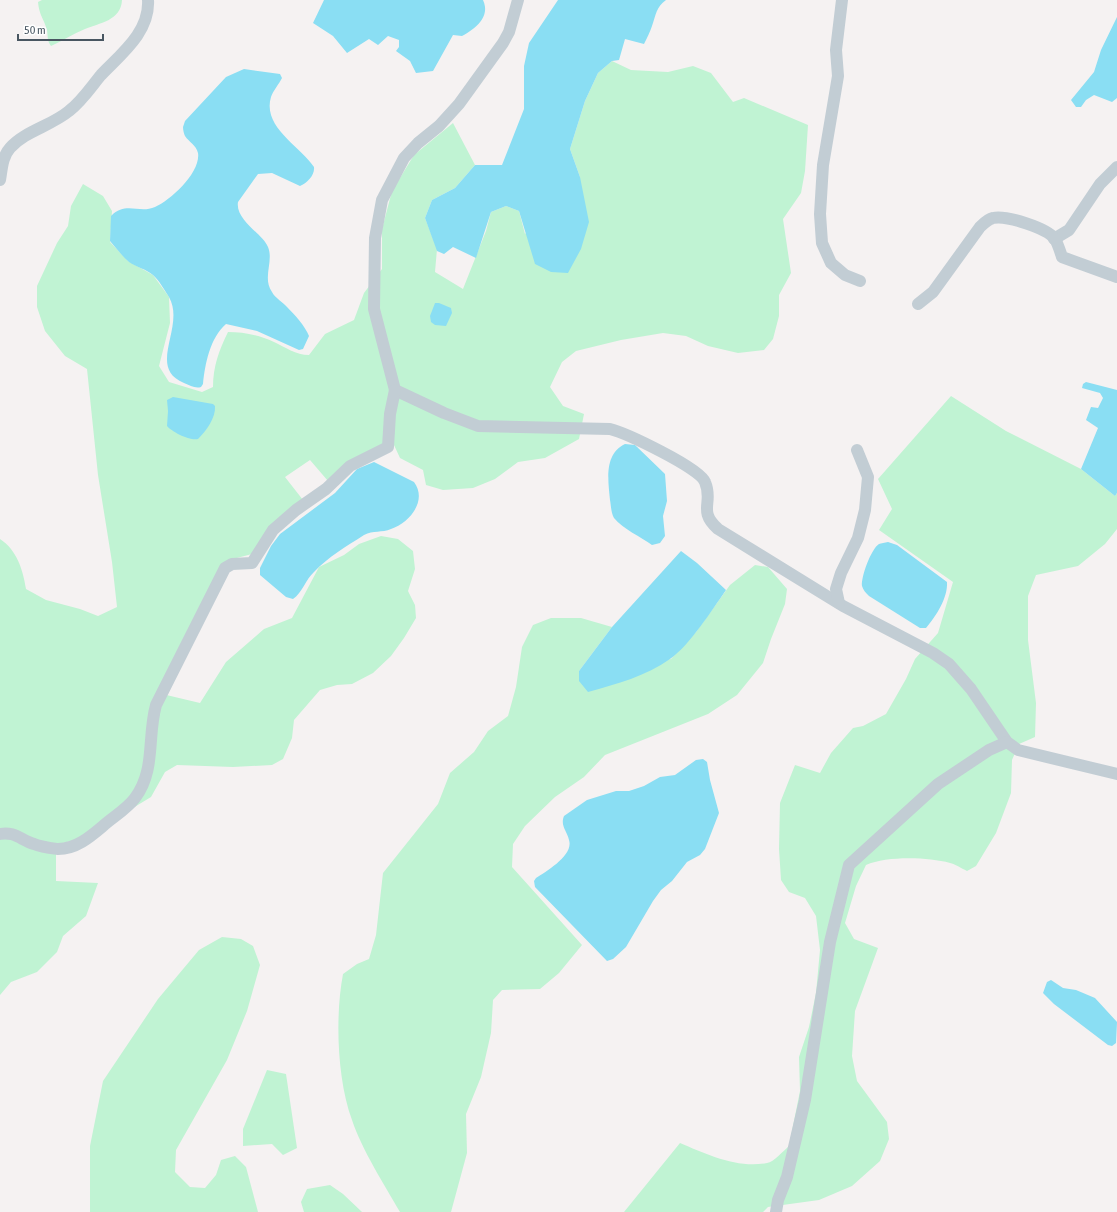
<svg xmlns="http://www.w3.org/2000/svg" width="1117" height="1212" font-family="'Asap Condensed',sans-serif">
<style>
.green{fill:#c0f3d3}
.water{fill:#8adef3}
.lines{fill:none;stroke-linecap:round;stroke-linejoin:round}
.street{stroke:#c2cdd4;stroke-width:12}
</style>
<rect width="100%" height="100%" fill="#f5f2f2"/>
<g class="green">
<path d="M42,0h80c-1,21 -23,23 -37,29 -12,5 -23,12 -34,17 -4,-5 -3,-10 -4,-16 -3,-11 -8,-15 -9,-28z"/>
<path d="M612,61l19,9 37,2 25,-6 18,7 22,29 11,-4 64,27 -3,46 -4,22 -18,26 8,54 -12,22v21l-6,23 -9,11 -26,3 -30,-7 -22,-10 -23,-3 -42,7 -45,11 -14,11 -12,25 13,19 21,8 -5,25 -34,19 -27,4 -23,17 -22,9 -30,2 -17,-5 -3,-15 -23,-12 -6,-13 -10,-1 -56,37 -18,-21 -25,17 18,23 -51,54 -19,5 -75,134 42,10 26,-41 38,-33 28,-11 27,-51 25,-12 15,-11 22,-8 17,3 15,12 2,18 -7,22 7,14 1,13 -12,20 -13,18 -18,17 -21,11 -15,1 -17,5 -26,30 -2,18 -9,21 -11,6 -39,2 -56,-2 -12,7 -14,25 -66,40 -29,8v36l42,2 -12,33 -23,20 -6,16 -20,20 -26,10 -11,13v-456c17,11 23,31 26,50l20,11 34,9 18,7 19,-9 -5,-45 -14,-87 -11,-106 -22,-13 -20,-25 -8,-24v-21l20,-43 11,-17 3,-20 12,-22 20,12 9,15 -2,31 18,19 25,14 16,22 1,26 -11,43 10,16 33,10 11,-5c0,-20 6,-37 15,-55 15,0 31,3 46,10 11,5 22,13 35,13l16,-21 29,-14 10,-27 18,-24v-40l10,-38 22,-36 39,-32 22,42 -20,23 -23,12 -7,18 12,31 -2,23 28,17 23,-58 5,-19 15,-6 13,5 6,23 55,-57 -10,-28 15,-48 13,-28z"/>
<path d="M951,396l55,35 75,38 34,27 2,-3v36l-12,15 -27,22 -42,9 -8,21v44l8,63 -1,34 -16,7 -7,16 -1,33 -15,40 -20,33 -9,5c-6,-3 -12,-7 -17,-8 -23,-6 -63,-7 -84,2l-10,21 -11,37 9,16 24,9 -23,63 -3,45 5,25 30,41 2,17 -9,22 -28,25 -33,14 -51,7 -5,5h-139l56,-69c26,11 58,26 87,20 7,-1 16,-12 22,-17l11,-55 -1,-34 10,-30 7,-34 4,-43 -4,-34 -11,-18 -16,-6 -8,-12 -2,-31 1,-46 15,-38 25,8 11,-20 22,-25 10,-2 23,-12 20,-35 9,-20 23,-26 15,-51 -74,-52 13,-21 -14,-30z"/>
<path d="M755,565l13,2 19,22 -2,15 -14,35 -8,24 -26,32 -29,19 -103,41 -21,22 -29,20 -30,29 -12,18 -1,23 70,78 -23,28 -19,16 -38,1 -9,10 -2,33 -10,44 -15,37 1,39 -16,59h-51c-16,-28 -38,-62 -48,-92 -15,-41 -17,-104 -9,-146l14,-10 12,-5 7,-24 7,-62 55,-69 12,-31 24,-21 14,-21 20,-15 8,-29 6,-40 11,-22 18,-7h30l31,9 -33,44 92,-12 25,-27 34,-47z"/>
<polygon points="222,937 241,939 253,946 260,965 247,1011 227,1060 176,1150 175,1172 190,1187 205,1188 216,1175 221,1160 235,1156 246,1167 258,1212 90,1212 90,1146 103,1081 158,999 199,950"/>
<polygon points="267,1070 286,1074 297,1148 283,1155 272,1144 243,1146 243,1129"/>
<polygon points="330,1185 343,1194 362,1212 304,1212 301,1202 307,1189"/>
</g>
<g class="water">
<path d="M324,0h159c8,17 -8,29 -21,36l-9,-1 -20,36 -17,2 -6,-12 -14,-10 3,-4v-7l-11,-4 -10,9 -9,-6 -22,14 -14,-17 -20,-13z"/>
<path d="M558,0h108c-10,7 -10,15 -14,26 -2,6 -5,12 -8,18l-19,-5 -6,21 -7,1 -14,12 -13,28 -15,48 10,28 9,45 -8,27 -13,24 -17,-1 -16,-8 -16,-53 -13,-5 -15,6 -15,46 -23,-11 -9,7 -7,-3 -12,-33 7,-18 23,-12 20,-23h27l22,-56v-43l5,-23z"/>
<polygon points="1117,17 1117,98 1112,102 1094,95 1086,100 1081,107 1076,107 1071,100 1094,72 1101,50"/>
<path d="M244,69l36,5 2,4c-3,6 -9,13 -11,19 -9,30 29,49 43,70 1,8 -7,16 -14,19l-28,-13 -14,1 -20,28c-3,18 25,32 30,45 6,14 -6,31 4,45 3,6 11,10 15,15 8,8 18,19 22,29l-6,13 -4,1 -42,-19 -31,-7c-16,14 -21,40 -23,60l-2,3c-6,2 -11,-2 -17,-4 -38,-16 2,-56 -15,-86 -4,-6 -10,-17 -16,-22 -7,-6 -17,-8 -24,-13 -7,-6 -13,-14 -19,-21l1,-25c15,-15 28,-2 44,-9 16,-7 46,-35 43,-54 -2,-8 -9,-11 -13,-17 -1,-2 -2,-6 -2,-9l2,-6 41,-44z"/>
<polygon points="435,303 439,303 451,308 452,313 446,326 435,325 431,322 430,316"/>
<polygon points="1086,382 1117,390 1117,493 1115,496 1081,469 1098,428 1086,420 1091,407 1098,408 1103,398 1100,393 1082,388 1083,384"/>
<path d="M173,397l40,7 2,2c1,12 -9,25 -17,33 -8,2 -26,-7 -31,-13l1,-15 -1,-11z"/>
<path d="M625,444l10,1 30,29 2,27 -4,15 2,20 -5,7 -8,2c-11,-8 -29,-16 -38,-27 -3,-5 -3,-13 -4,-18 -2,-20 -6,-46 15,-56z"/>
<path d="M374,462l40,20c14,19 -5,41 -23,47 -9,4 -18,1 -27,6 -17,11 -36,22 -50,37 -8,7 -12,21 -21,27l-7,-2 -26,-22v-7l11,-22 9,-12 55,-41 22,-24z"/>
<path d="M888,542l9,3 50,37c1,16 -11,34 -21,46h-6l-51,-32c-3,-3 -6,-6 -7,-10 -1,-9 9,-37 17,-42 2,-1 6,-1 9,-2z"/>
<path d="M681,551l16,12 29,27c-14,20 -36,55 -56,69 -24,17 -53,25 -82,33l-9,-11v-10l33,-44z"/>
<path d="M703,759l4,3 3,18 9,33 -14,36 -5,6 -13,7 -15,19 -11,9 -8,11 -27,46 -13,12 -6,2 -72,-74 -1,-6 2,-3c11,-7 38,-23 33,-38 -2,-9 -9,-14 -5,-24l23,-16 29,-9h13l15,-5 16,-9 15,-2 21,-15z"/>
<polygon points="1051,980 1063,988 1076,990 1095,998 1117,1022 1116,1043 1112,1046 1108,1045 1054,1004 1043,993 1047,982"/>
</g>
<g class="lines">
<g class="street">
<path d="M518,0l-9,32 -6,11 -44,61 -20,22 -21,17 -14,15 -22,42 -7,38 -1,71 21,81 49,23 34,13 132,3c16,4 90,39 95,53 9,21 -8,28 13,47l125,77 90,47 16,11 22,25 36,53 11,8 99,24"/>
<polyline points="842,0 836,50 838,76 823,165 820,214 822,243 831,263 845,275 860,281"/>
<path d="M0,180c2,-11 2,-23 10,-32 15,-17 41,-22 59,-37 13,-10 22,-24 32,-36 20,-21 49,-43 47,-75"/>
<polyline points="1054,239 1069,230 1100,184 1117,167"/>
<path d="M918,304l15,-12 47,-65c4,-4 8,-8 13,-9 13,-3 54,10 62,21 3,5 5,12 7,18l55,20"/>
<polyline points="839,603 836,589 841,573 858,538 865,510 868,477 857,450"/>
<path d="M0,834c14,-3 21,6 34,10 7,3 16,4 24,5 18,0 32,-12 45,-23 10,-9 24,-17 32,-28 21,-28 12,-61 21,-93l69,-137 7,-4 20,-1 21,-33 23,-20 30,-21 24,-23 38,-19 2,-33 5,-24"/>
<polyline points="776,1212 778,1200 787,1177 805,1100 830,942 849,865 938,784 989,750 1007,742"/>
</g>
</g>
<path d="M18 34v6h85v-6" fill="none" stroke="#485661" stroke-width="2"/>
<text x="24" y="34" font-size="12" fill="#485661" stroke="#ffffff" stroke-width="3" paint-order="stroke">50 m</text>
</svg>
